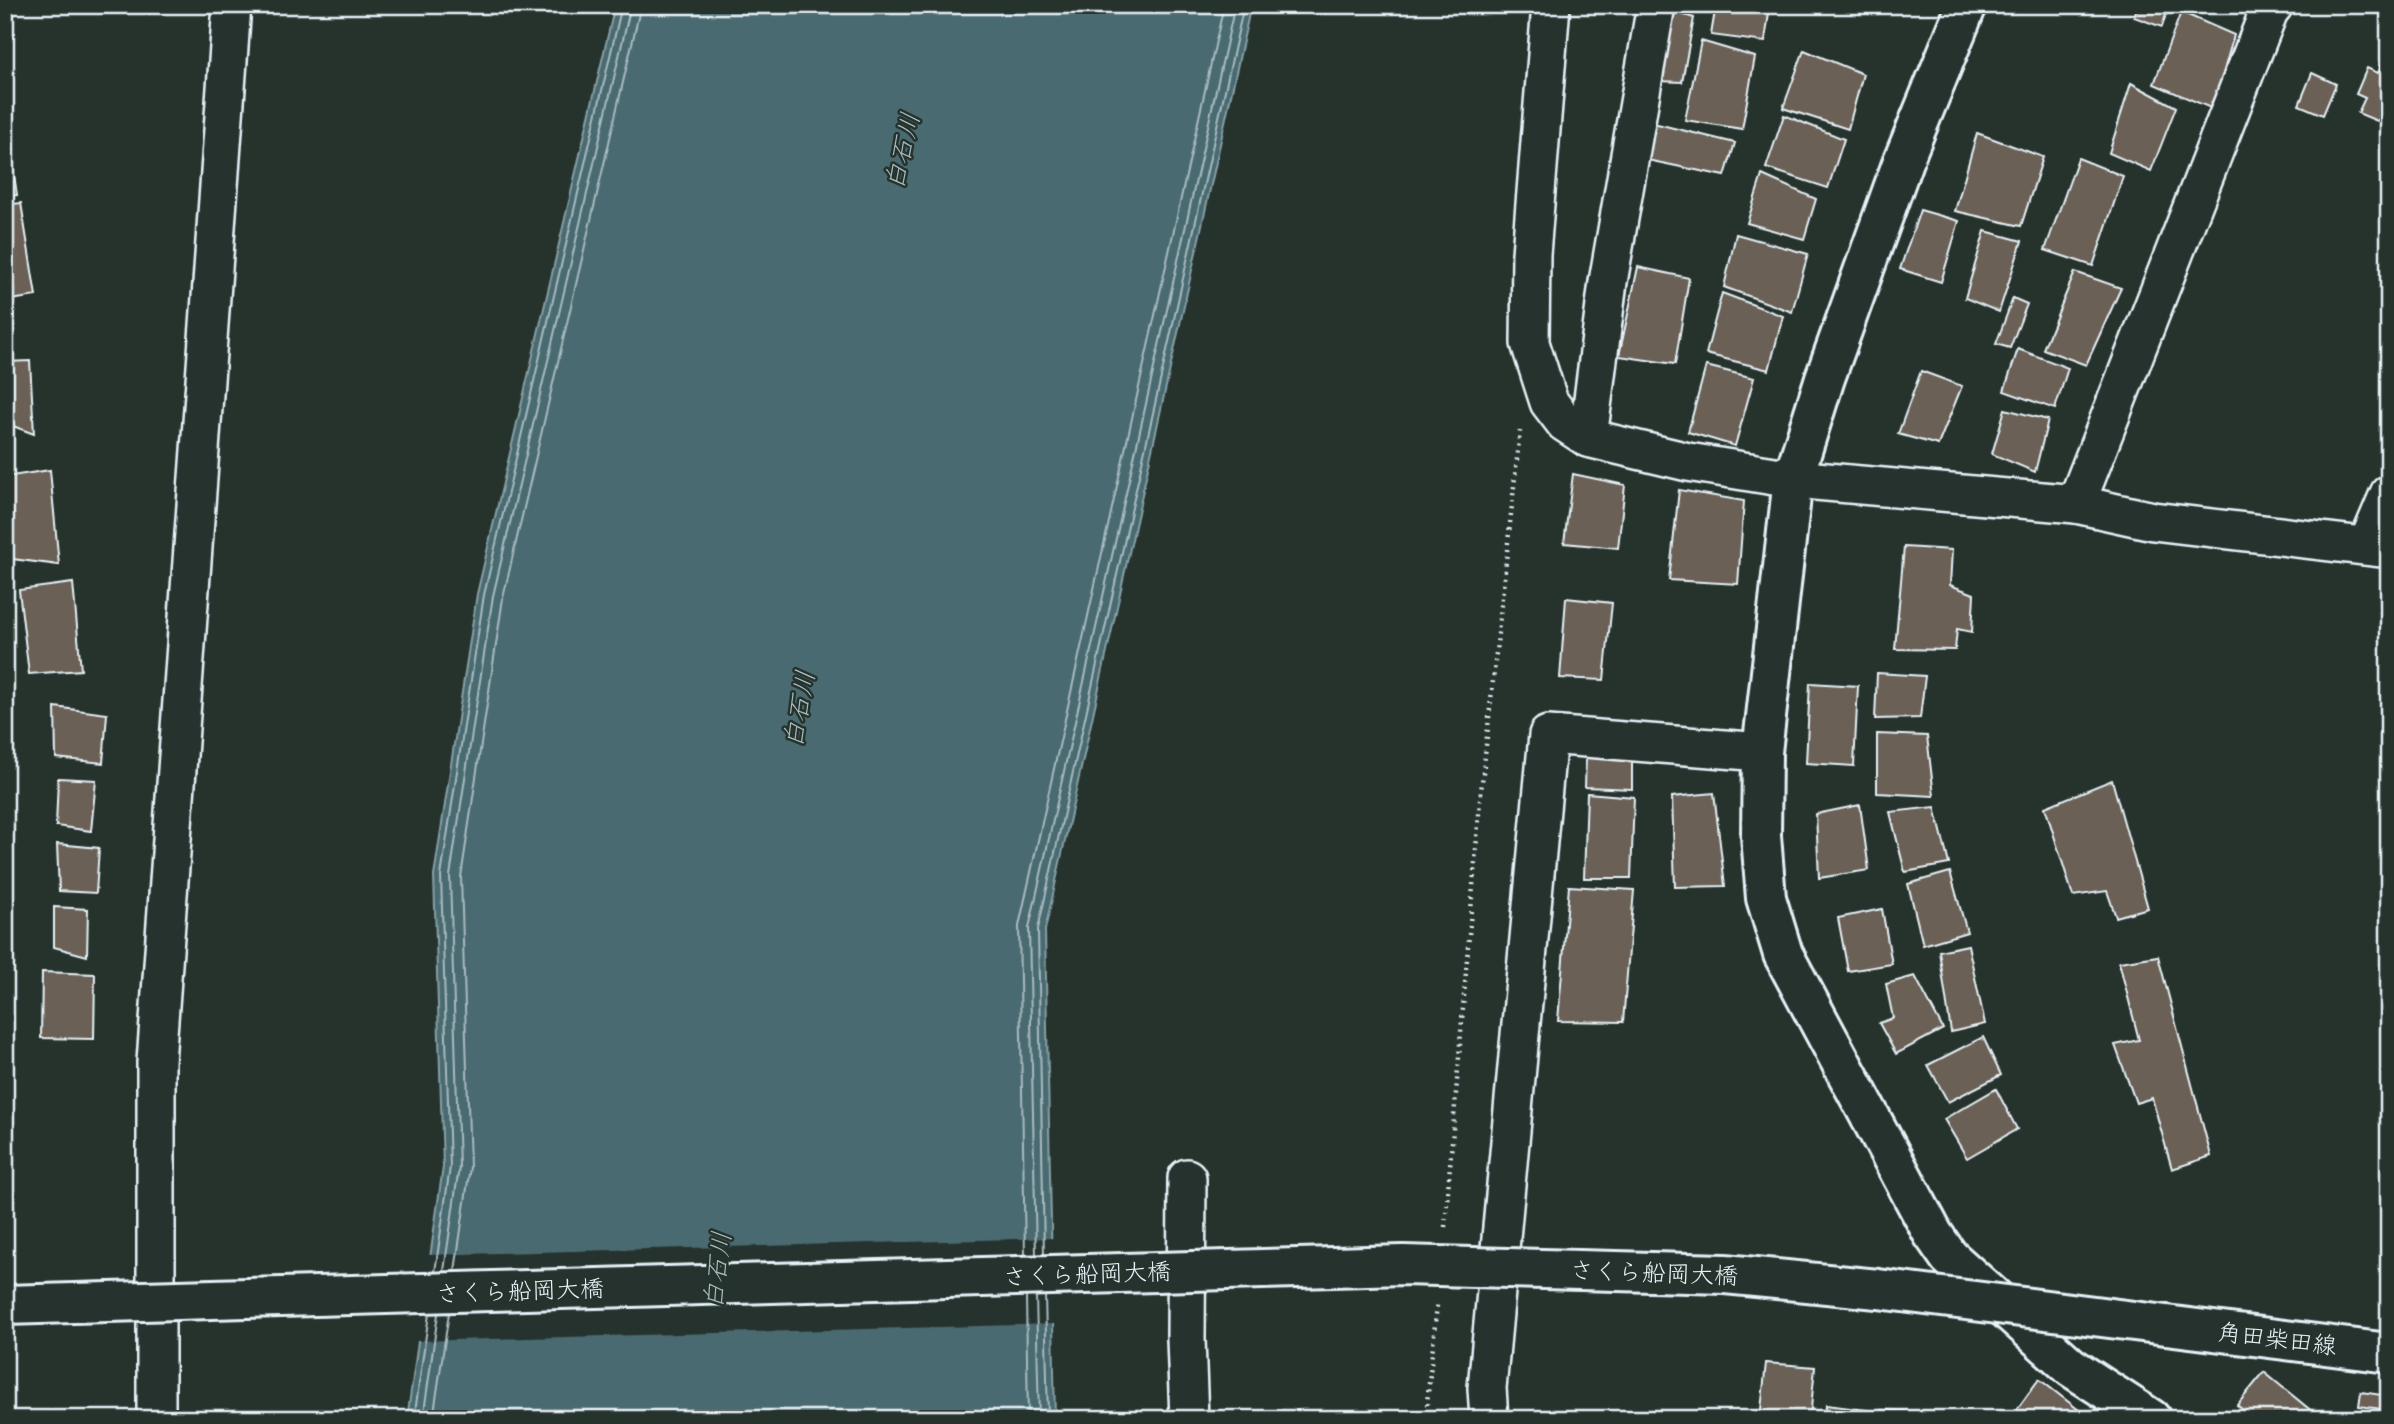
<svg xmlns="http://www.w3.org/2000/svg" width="2394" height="1424" font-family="'Patrick Hand','Klee One',sans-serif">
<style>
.water{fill:#486a6f;stroke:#88a0a6;stroke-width:2}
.pier{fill:#26332d}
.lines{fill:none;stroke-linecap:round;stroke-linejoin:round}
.shore{stroke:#a8bbc1;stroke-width:2}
.building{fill:#6a6054;stroke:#e8f1f8;stroke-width:2}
.minor-casing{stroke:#e8f1f8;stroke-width:42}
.tertiary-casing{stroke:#e8f1f8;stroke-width:44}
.secondary-casing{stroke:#e8f1f8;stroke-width:44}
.path{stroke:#e8f1f8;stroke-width:4.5;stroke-dasharray:2 5;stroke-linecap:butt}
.minor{stroke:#26332d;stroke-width:37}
.tertiary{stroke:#26332d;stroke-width:38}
.secondary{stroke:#26332d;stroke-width:38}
.secondary-bridge-casing{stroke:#e8f1f8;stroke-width:44;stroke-linecap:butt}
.secondary-bridge{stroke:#26332d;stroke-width:38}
.labels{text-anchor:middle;stroke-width:5;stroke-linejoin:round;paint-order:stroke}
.street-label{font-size:24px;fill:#e8f1f8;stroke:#26332d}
.water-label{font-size:26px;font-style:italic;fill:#a8bbc1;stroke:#26332d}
</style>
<rect width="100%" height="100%" fill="#26332d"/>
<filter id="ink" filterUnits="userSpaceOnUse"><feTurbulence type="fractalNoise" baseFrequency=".0143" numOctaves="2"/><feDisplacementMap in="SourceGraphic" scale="14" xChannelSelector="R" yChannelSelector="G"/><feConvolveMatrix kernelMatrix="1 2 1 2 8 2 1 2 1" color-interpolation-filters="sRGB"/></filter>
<g filter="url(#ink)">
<polygon class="water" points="615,5 1251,5 1045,930 1055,1419 407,1419 443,1167 434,876 477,594"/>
<polygon class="pier" points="1055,1238 1056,1324 415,1341 427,1255"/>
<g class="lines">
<g class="shore">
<polyline points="1044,1254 1038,929 1244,5"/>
<polyline points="1025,1255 1019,926 1224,5"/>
<polyline points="1036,1255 1029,928 1235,5"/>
<polyline points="444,1271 459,1167 450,876 493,596 631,5"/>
<polyline points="455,1271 470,1167 461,877 503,598 641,5"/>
<polyline points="435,1272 450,1167 441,876 484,595 622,5"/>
<polyline points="1036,1296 1039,1419"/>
<polyline points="1045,1296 1048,1419"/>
<polyline points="1026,1297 1028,1419"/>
<polyline points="414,1419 429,1314"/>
<polyline points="423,1419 438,1314"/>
<polyline points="433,1419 449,1313"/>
</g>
</g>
<g class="building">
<polygon points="1716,5 1770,5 1765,42 1711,35"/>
<polygon points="2138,5 2169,5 2162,27 2134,17"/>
<polygon points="1669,10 1694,18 1682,82 1658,81"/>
<polygon points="2181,12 2234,35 2213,109 2154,84"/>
<polygon points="1701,41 1755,57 1742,129 1685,120"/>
<polygon points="1804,50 1863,74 1848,129 1783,108"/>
<polygon points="5,53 10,97 5,97"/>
<polygon points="2387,54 2389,55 2389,126 2358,113 2365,98 2356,94 2367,68 2378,73"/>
<polygon points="2312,73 2336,84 2323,115 2299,105"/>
<polygon points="2131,83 2176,107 2151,171 2109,153"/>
<polygon points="5,113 17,195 5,196"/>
<polygon points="1784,115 1844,139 1828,188 1766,168"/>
<polygon points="1653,123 1735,143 1725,176 1647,160"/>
<polygon points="1977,133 2043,157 2021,226 1955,211"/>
<polygon points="2078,158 2123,176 2093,266 2045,250"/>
<polygon points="1762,175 1816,199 1804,239 1747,223"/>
<polygon points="21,203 36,296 5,301 5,205"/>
<polygon points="1920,210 1959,221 1941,282 1900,269"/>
<polygon points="1985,231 2022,241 1999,312 1965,298"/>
<polygon points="1736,234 1808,254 1792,312 1724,287"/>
<polygon points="1638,267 1689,278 1675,364 1619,356"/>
<polygon points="2075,272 2121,288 2086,365 2043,349"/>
<polygon points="1722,293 1783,316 1769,370 1706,354"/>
<polygon points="2013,298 2027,304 2010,348 1996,344"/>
<polygon points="2018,349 2068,368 2055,409 2004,391"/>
<polygon points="30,361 34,434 5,423 5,362"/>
<polygon points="1706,366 1754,378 1735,446 1688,432"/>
<polygon points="1921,371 1962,386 1938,445 1898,434"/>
<polygon points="2005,409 2048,420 2035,472 1992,454"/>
<polygon points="50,470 59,565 5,558 5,477"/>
<polygon points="1573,474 1625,485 1618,548 1564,543"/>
<polygon points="1679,490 1744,501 1738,584 1669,580"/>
<polygon points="1904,547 1952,550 1950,585 1974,594 1972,632 1957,629 1955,650 1895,649"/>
<polygon points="73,583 81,670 29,674 19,590"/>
<polygon points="1566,598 1612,603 1604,680 1560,678"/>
<polygon points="1877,673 1925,676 1920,718 1875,719"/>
<polygon points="1810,683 1858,686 1854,766 1806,763"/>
<polygon points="55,707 107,714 103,763 56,758"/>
<polygon points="1877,734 1927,736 1934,796 1877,793"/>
<polygon points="1586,756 1632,761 1632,789 1585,787"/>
<polygon points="58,778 96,780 91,831 56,826"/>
<polygon points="2112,780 2148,908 2116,917 2107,891 2073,896 2045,807"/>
<polygon points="1587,793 1634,797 1631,878 1584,878"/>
<polygon points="1714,793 1725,886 1675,887 1672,797"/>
<polygon points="1860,805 1869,870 1819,878 1816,814"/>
<polygon points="1935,807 1949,864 1905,872 1890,812"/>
<polygon points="57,844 99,848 96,893 59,891"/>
<polygon points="1950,872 1967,932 1923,945 1908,884"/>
<polygon points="1569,886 1634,890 1623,1022 1558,1021"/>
<polygon points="54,907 88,909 87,956 54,947"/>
<polygon points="1882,909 1892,964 1848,971 1838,918"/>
<polygon points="1968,945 1985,1024 1951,1032 1939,951"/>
<polygon points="2158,956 2211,1156 2172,1169 2152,1098 2136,1103 2115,1045 2139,1040 2119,962"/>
<polygon points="42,972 95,974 94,1039 41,1038"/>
<polygon points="1915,976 1943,1029 1896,1054 1879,1023 1893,1018 1886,984"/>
<polygon points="1983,1037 2001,1075 1948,1102 1928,1065"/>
<polygon points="1996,1089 2017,1129 1967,1158 1944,1119"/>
<polygon points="1766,1363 1815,1367 1810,1419 1760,1419"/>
<polygon points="2264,1372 2314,1413 2309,1419 2254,1419 2237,1405"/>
<polygon points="2039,1379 2084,1414 2081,1419 2010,1419"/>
<polygon points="2361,1392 2389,1396 2389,1410 2359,1406"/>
<polygon points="1826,1405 1867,1410 1866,1419 1825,1419"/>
<polygon points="1881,1410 1917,1412 1917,1419 1880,1419"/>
</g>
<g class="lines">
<g class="minor-casing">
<g id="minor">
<polyline points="1551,5 1531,254 1530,343 1549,402 1565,423 1588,438 1688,462 1793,479 2076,504 2153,521 2389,549"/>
<polyline points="1588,438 1608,282 1656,5"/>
<polyline points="2076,504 2269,11 2274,5"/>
<polyline points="2367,546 2389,494"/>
<polyline points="1187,1178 1186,1339 1189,1419"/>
<polyline points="156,1419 156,1062 232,5"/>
<polyline points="1489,1419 1487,1388 1548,735 1762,752"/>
</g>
</g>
<g class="tertiary-casing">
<polyline id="tertiary" points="1967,5 1903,161 1825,378 1793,479 1762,752 1761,836 1766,898 1783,954 1933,1234 1949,1257 2071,1367 2151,1419"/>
</g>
<g class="secondary-casing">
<polyline id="secondary" points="2166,1325 2389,1353"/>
</g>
<g class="path">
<polyline points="1445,1227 1480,801 1520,431"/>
<polyline points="1429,1419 1427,1403 1437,1305"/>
</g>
<use href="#minor" class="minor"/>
<use href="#tertiary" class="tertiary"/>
<use href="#secondary" class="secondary"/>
<g class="secondary-bridge-casing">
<polyline id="secondary-bridge" points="5,1305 1403,1265 1725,1274 1878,1289 2166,1325"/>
</g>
<use href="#secondary-bridge" class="secondary-bridge"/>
</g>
</g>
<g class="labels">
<g class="street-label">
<text transform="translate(1654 1273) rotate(2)" y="8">さくら船岡大橋</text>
<text transform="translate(1087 1274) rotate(-2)" y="8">さくら船岡大橋</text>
<text transform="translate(520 1291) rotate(-2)" y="8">さくら船岡大橋</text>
<text transform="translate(2277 1339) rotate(7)" y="8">角田柴田線</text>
</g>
<g class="water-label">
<text transform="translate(902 151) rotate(-77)" y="9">白石川</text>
<text transform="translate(799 709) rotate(-80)" y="9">白石川</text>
<text transform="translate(717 1270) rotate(-83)" y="9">白石川</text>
</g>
</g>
<rect width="2394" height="1424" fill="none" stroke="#26332d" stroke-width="28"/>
<rect x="14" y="14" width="2366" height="1396" fill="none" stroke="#e8f1f8" stroke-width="2.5" filter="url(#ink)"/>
</svg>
